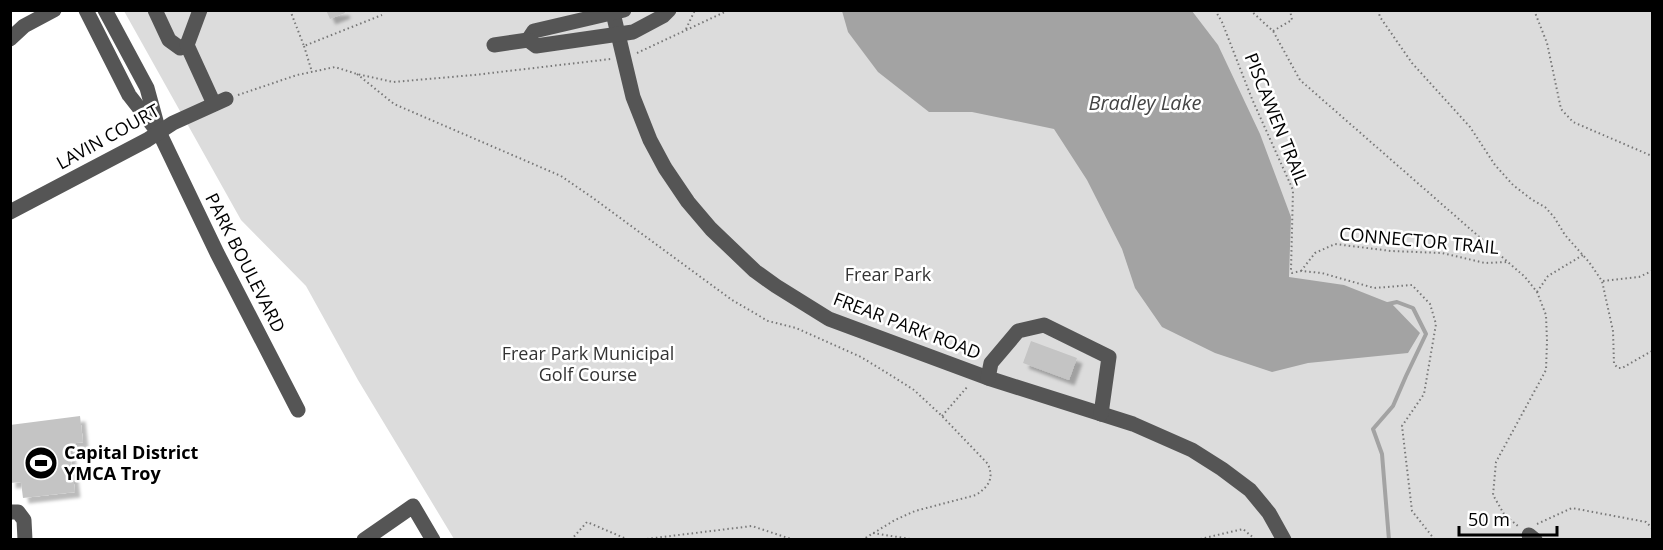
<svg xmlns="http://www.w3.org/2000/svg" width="1663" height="550" font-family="'Open Sans',sans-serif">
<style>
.green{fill:#dcdcdc}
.water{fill:#a3a3a3}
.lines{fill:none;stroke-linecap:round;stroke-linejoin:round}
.stream{stroke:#a3a3a3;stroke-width:4}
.building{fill:#c4c4c4;filter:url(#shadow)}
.path{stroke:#777;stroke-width:2;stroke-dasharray:1.5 3;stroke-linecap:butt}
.minor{stroke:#555;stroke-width:15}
.labels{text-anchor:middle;stroke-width:5;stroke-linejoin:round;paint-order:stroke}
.street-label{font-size:18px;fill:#000;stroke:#fff}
.park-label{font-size:18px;fill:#333;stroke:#fff}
.poi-label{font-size:18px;font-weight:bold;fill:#000;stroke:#fff;text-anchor:start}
.water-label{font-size:20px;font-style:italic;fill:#444;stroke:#fff}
</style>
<defs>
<filter id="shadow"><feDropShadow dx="5.5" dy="5.5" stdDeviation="1.5" flood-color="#0004"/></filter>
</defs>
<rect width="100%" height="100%" fill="#fff"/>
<polygon class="green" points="124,11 1652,11 1652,539 454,539 358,380 306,286 241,220"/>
<polygon class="water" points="842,11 1192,11 1218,45 1260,134 1291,217 1289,277 1344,285 1392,304 1420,333 1408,353 1308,363 1272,372 1215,353 1162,327 1135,288 1122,249 1087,180 1054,129 972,112 929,112 878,72 848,32"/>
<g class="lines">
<polyline class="stream" points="1388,304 1397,302 1413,308 1426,334 1406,376 1393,406 1373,429 1382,454 1389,540"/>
</g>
<g class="building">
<polygon points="326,10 344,10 345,13 330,19"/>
<polygon points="1031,341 1077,358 1069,380 1023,363"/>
<polygon points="80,416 83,442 69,444 75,492 23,498 21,482 10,483 10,425"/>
</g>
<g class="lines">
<g class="path">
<polyline points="290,10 304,46 382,15"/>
<polyline points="1215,10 1222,22 1252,99 1293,190 1291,270 1292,273 1301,271 1322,273 1374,288 1412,285 1430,304 1436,324 1424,394 1402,426 1412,511 1435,540"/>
<polyline points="1250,10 1273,31 1300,80 1525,277 1537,292 1546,315 1547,341 1546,370 1496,462 1493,495 1504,514 1519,527"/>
<polyline points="1378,10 1380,17 1412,63 1470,127 1495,165 1513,185 1531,199 1545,207 1554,217 1565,235 1589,262 1602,281 1613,331 1614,364 1618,368 1622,368 1652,351"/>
<polyline points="1534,10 1547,43 1561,109 1573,122 1652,156"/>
<polyline points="686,29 695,10"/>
<polyline points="1273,31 1292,20 1290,10"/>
<polyline points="304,46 312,72"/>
<polyline points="637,53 729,10"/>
<path d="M357,74l37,30 167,72 32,22 139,102 36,21 28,7 65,29 31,19 22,14 28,26 46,48c6,15 1,22 -12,31l-61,16 -20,9 -33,20"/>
<polyline points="238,95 297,75 335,67 357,74 393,82 474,75 611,59"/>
<polyline points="1301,271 1315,253 1335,244 1391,251 1442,253 1485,263 1508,262"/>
<polyline points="1603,281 1639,277 1652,271"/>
<polyline points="1537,292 1548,276 1583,255"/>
<polyline points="942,416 968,386"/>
<polyline points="1537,524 1572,508 1646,522 1652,528"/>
<polyline points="873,533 916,540"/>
<polyline points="571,540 587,522 629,540"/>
<polyline points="638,540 752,526 794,540"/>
<polyline points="1196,540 1243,529 1256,540"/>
</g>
<g class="minor">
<polyline points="86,10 129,95 154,127"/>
<polyline points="105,10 147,88 159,132 217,253 298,410"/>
<polyline points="155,10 169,40 180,48 187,45"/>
<polyline points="200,10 187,45 214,104"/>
<polyline points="613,13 633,97 650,140 665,168 688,202 711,229 755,271 776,286 829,319 988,378 1133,424 1192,450 1222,469 1250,490 1269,513 1284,540"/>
<polyline points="10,39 24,26 54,10"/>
<polyline points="528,40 534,31 624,10"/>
<polyline points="494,45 528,40 536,46 633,32 663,16 669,10"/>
<polyline points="10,212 147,140 173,123 226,99"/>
<polyline points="988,378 991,363 1018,331 1044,325 1109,357 1101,414"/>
<polyline points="10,512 18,512 24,520 25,540"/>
<polyline points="1529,535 1535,540"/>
<polyline points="364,540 413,506 433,540"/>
</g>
</g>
<defs>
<g id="stadium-disc" transform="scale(1.725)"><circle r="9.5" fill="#000" stroke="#fff"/><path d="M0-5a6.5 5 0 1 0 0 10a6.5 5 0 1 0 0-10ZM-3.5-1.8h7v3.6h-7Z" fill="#fff"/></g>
</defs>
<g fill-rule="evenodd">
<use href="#stadium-disc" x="41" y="463"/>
</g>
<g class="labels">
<g class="street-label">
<text transform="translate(1276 119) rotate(68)" y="6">PISCAWEN TRAIL</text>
<text transform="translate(108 137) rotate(-29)" y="6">LAVIN COURT</text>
<text transform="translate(1419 241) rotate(5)" y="6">CONNECTOR TRAIL</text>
<text transform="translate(245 263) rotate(63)" y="6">PARK BOULEVARD</text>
<text transform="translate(907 326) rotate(21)" y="6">FREAR PARK ROAD</text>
</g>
<g class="park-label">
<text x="888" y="281">Frear Park</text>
<text x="588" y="360">Frear Park Municipal<tspan x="588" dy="21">Golf Course</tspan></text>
</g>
<g class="poi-label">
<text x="64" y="459">Capital District<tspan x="64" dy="21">YMCA Troy</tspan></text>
</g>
<g class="water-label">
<text x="1145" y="110">Bradley Lake</text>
</g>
</g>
<rect width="1663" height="550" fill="none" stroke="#000000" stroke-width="24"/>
<path d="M1459 526v9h98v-9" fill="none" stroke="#000000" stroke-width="3"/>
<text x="1468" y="526" font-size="18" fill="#000000" stroke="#ffffff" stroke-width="4.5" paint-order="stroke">50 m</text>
</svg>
